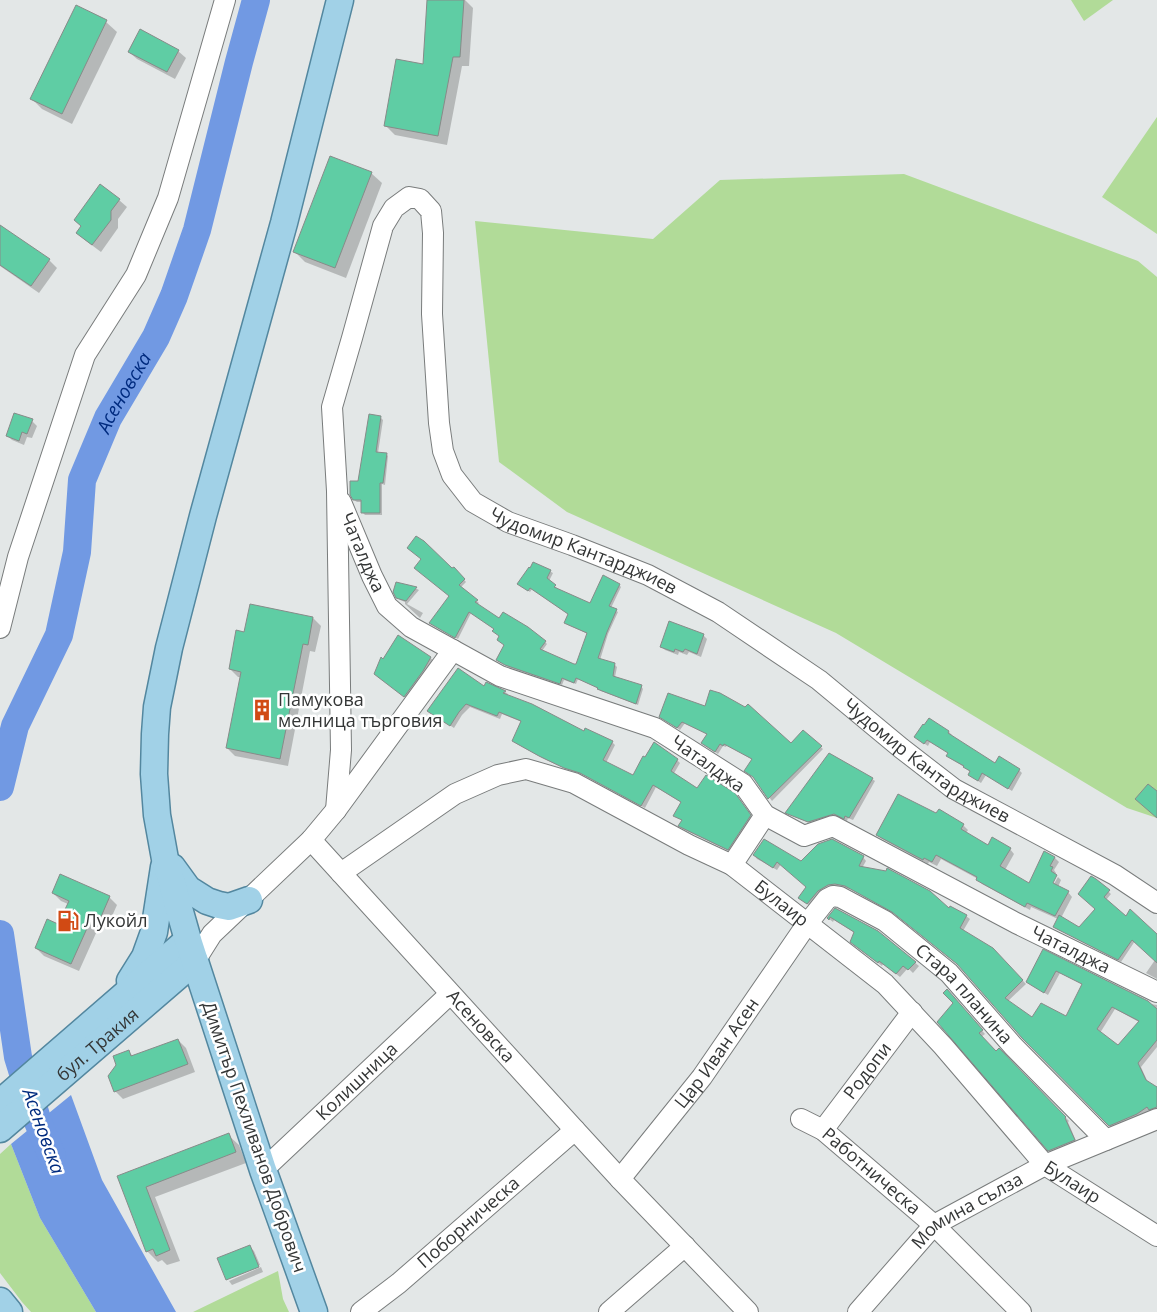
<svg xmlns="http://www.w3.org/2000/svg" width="1157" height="1312" font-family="'Open Sans',sans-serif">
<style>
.green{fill:#b1db98}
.water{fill:#7199e3}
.shadow{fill:#0003;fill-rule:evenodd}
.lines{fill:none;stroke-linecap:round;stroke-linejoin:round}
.river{stroke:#7199e3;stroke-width:28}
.building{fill:#5fcda4;stroke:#878b89;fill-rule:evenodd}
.minor-casing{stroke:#797c7c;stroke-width:22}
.major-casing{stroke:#53879f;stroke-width:29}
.minor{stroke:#fff;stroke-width:20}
.major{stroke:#a1d1e7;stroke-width:26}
.labels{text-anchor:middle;stroke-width:5;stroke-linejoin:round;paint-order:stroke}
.street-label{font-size:18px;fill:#343636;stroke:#fff}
.poi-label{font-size:18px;fill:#343636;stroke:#fff;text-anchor:start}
.water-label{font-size:19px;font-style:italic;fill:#002b7f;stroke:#fff}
</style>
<rect width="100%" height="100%" fill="#e3e7e7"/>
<g class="green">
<polygon points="1071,0 1113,0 1084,21"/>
<polygon points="1157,117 1157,234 1102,197"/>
<polygon points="904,174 1138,261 1157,277 1157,818 1127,808 836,633 567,512 499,462 475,221 653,239 720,180"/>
<polygon points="11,1144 40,1218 96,1312 31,1312 22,1302 0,1273 0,1154"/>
<polygon points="278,1271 283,1299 289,1312 193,1312"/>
</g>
<polygon class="water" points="71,1095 102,1180 176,1312 96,1312 40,1218 11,1144"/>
<g class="shadow">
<polygon points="428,0 465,0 473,8 469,66 462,66 447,145 395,135 386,126 424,65"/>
<polygon points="106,22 117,32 72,124 42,109 32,99"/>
<polygon points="178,51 186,58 175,79 137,59 129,52"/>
<polygon points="371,173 382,183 346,278 305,262 294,251"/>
<polygon points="119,200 127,207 118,219 118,228 101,252 85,240 78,233"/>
<polygon points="0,232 49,260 57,268 39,293 0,266"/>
<polygon points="381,418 383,420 378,453 386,454 388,456 385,485 382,484 382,515 365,515 363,513 363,502 357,502 354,500 359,482"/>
<polygon points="32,421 37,426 32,438 27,437 24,445 12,440 7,435"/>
<polygon points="534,563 553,573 549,581 557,588 556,589 590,604 619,585 621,587 611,608 618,612 608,634 600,660 614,664 617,667 615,677 641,686 643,689 638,705 601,691 598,688 578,679 576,684 564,680 562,685 508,667 500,662 498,660 505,645 501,636 495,629 471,613 458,639 430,623 450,597 452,570 454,568 466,582 461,587 479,603 477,605 499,620 545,642 547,644 542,651 577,666 588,634 568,625 566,623 569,615 532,589 530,592 521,586"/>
<polygon points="397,583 417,589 419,590 407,604 423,613 420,618 405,604 405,602 400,600 397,597"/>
<polygon points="313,618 321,626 315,652 310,651 288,766 235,756 227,748 241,677 238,677 230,669 245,633"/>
<polygon points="703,635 707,639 701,657 689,652 687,655 679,652 678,655 665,650 661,646"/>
<polygon points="399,637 433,660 425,674 407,698 377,676 383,661"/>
<polygon points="487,683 505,692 508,694 506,696 584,733 612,742 615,745 606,763 633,777 677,760 680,763 673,775 698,789 738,797 753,819 731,852 683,829 680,826 683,821 674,815 682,803 656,787 645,808 584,775 568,770 544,759 517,744 514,741 522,722 502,714 500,719 470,707 462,715 454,728 428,711 485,688"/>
<polygon points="661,717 791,745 803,731 823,749 772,801 755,778 753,760 727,745 726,747 723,746 718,754 706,746 708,735 685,723 680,730"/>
<polygon points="929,719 949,732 952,735 951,736 995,765 1019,770 1022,773 1012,791 986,775 981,783 972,777 971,772 964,767 951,759 948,756 949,753 930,742 928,746 919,740"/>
<polygon points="872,779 875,781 853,820 848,818 847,821 838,817 833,817 812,824 790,815 787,812"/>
<polygon points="939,811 963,825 968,830 966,833 988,847 1010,849 1014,854 1005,870 1030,884 1045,852 1055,858 1059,862 1054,870 1056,873 1049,888 1051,889 1058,877 1061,880 1058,887 1068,892 1072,897 1061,918 1080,929 1097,909 1096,880 1111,894 1106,900 1126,918 1157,936 1157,979 1146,973 1155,960 1135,941 1121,962 1057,929 1054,927 1058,919 1031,907 1030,910 982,884 978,879 941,859 937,866 929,862 928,864 882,839 877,835 937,815"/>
<path d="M754,855l47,8 62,-6 3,4 -4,7 87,42 17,6 4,3 -7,12 30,18 33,35 -18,17 24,18 34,-1 17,-33 -23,-12 -12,22 -17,-10 -4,-3 17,-31 107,53 6,1v42l-16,20 10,22 6,-3v25l-4,1 -2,-2 -11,8 -27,11 -90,-92 -62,-70 -64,-52 -47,-26 -11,-2 -28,20 -8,-6 4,-14 -26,-23 -4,6 -20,-11zM1115,1009l24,13 -21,24 -18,-13z"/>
<polygon points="53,893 109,897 117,905 108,925 101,922 79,971 44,956 36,948 59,926 68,904 61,901"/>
<polygon points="835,910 878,932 919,966 913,973 908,968 900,977 883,964 882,966 856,946 855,933 834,920 833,922 828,918"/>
<polygon points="950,994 985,1034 981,1037 996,1053 999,1050 1069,1121 1068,1122 1077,1143 1053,1153 1049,1150 955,1003"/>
<polygon points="178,1040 186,1048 195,1072 123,1099 115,1091 129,1052 134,1057"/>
<polygon points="228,1135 239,1145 246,1163 155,1197 180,1261 167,1265 162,1260 158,1262 147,1251 118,1177"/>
<polygon points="249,1246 254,1251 260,1265 228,1278 228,1280 219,1259"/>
<polygon points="261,1267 263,1272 232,1285 229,1281"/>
</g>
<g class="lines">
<g class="river">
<path id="s1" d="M0,787l15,-61 44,-91 18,-83 5,-72 26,-62 48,-81 18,-41 23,-66 42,-168 17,-62"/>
<polyline points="0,934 18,1057 38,1122 52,1156"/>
</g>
</g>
<g class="building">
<polygon points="427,0 464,0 460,57 453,57 438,136 384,126 396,59 423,64"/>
<polygon points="76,5 107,20 62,114 30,99"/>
<polygon points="140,29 179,50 167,72 128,52"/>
<polygon points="330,156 372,172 335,268 293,252"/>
<polygon points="100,184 120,199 111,211 111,220 92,245 76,233 81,226 74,220"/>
<polygon points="0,225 50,259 31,286 0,265"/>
<polygon points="14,413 33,419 27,434 22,432 19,441 6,436"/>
<polygon points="369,414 381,416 376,452 387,453 383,483 380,483 380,513 361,513 361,500 353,500 350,495 350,481 358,481"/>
<polygon points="416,536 424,541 452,568 454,567 465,579 459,585 478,600 475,602 499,618 503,612 528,627 546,641 540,649 574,664 576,664 587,633 564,623 568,614 530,588 528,591 517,584 529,567 530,568 533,562 551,570 547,578 556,585 554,587 590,603 603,575 620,584 609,606 617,609 607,632 598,658 615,663 613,676 642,685 636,704 597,689 598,688 576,678 574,683 562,678 560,684 505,665 496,660 504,645 497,640 499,636 492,631 494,629 469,612 455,638 429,623 449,596 414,568 421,559 407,548"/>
<polygon points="396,582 417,587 406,601 396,598 393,592"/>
<polygon points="250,604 313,617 308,645 303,644 280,759 226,748 241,672 229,669 236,630 244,632"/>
<polygon points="669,621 704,634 697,654 685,649 683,652 675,649 674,652 660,647"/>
<polygon points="398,635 431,657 423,671 404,697 374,674 381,657 383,659"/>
<polygon points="458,668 484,686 486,682 506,691 503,693 532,704 584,731 585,728 613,741 603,760 633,775 643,756 645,757 654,742 678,759 671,771 697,788 706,775 735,793 751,815 728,850 678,826 682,820 673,816 681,802 653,785 641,806 580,773 564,768 539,756 512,741 521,721 499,712 497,716 466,704 459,712 450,726 427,711"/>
<polygon points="710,690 720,693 745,707 748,704 791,743 803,730 822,746 768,799 753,777 744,771 752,759 724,744 723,746 720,744 715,752 701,743 707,734 682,722 677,728 659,717 668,693 705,706"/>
<polygon points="929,718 949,731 948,733 995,763 999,756 1020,769 1008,789 982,773 978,781 968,775 970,771 963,767 964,766 946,756 948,753 927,740 924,744 914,737 923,724 924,725"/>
<polygon points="829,753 873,778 849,818 845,816 844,819 834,814 808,822 785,813"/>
<polygon points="1148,784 1157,791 1157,818 1135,799"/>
<polygon points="898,794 936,813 939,809 964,824 961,829 988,845 992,837 1011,848 1000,866 1029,883 1044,851 1055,857 1050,866 1053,867 1051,871 1057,875 1053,883 1069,891 1055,916 1027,903 1025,907 976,880 977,877 936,855 932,862 924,858 923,860 876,835"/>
<path d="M764,839l37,22 17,-17 14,-5 32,17 -5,10 27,5 1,-3 43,23 19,17 1,-2 17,9 -7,13 33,20 30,32 -18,18 27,19 9,-14 25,13 16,-32 -26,-13 -12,22 -18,-11 17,-33 105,52 9,8v31l-19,23 8,17 11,7v20l-8,3 -2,-3 -10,7 -28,12 -87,-88 -65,-74 -65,-52 -47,-26 -10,-2 -7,1 -10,6 -11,13 -9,-6 8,-11 -29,-25 -4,6 -20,-13zM1112,1007l27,14 -21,24 -21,-16z"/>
<polygon points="60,874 110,896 100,919 93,915 71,964 35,948 47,919 58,924 69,901 52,893"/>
<polygon points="1091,876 1096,879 1110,890 1104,897 1126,916 1130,909 1157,934 1157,963 1132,940 1118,960 1053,927 1059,915 1079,927 1095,909 1078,894"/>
<polygon points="835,908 878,931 916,962 908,970 903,966 896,974 879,961 878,963 850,942 854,932 830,917 829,920 827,918"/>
<polygon points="947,989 983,1030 979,1033 996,1051 999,1048 1066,1117 1065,1118 1075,1140 1048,1151 937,1022 953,1003 943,993"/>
<polygon points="178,1039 188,1064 114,1092 108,1076 116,1065 113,1056 129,1050 131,1056"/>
<polygon points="229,1133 236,1152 146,1187 170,1250 156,1256 153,1249 146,1252 117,1176"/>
<polygon points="250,1245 259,1267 226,1280 217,1258"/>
</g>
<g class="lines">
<g class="minor-casing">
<g id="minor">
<path id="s2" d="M341,502l31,74 15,30 24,21 89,49 155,52 88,56 22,31 39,21 29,-10 183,97 141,69"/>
<polyline points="0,628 18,557 85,355 136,275 168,198 225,0"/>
<path id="s3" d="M336,810l5,-60 -4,-259 -5,-84 20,-69 31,-112 11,-18 15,-11 11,2 11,12 2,22 -1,81 7,109 4,28 9,24 21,27 35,20 64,23 76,30 70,37 101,68 82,68 53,41 161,86 42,28"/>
<path id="s4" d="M311,840l264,290 45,49 128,133"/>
<polyline points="732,865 765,815"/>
<path id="s5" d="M341,873l114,-79 43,-19 28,-6 48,14 115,62 43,20 153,119 58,62 102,119 112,71"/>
<polyline points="195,961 212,934 311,840 336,810 453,650"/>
<path id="s6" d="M801,1119l22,11 111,95 87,87"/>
<path id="s7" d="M823,1130l89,-118"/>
<path id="s8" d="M263,1170l187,-176"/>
<path id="s9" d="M620,1179l82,-102 105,-153 20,-25 6,-3 7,1 45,24 64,52 64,73 93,94"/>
<path id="s10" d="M361,1312l38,-29 176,-153"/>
<polyline points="609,1312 685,1246"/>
<path id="s11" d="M858,1312l76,-87 111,-60 112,-46"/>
</g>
</g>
<g class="major-casing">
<g id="major">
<polyline points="172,867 188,889 207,901 219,905 229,907 249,900"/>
<polyline points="130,981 145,957 154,932 164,867"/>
<polyline points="0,1103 188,940"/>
<path id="s12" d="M0,1129l195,-168"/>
<polyline points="0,1301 9,1312"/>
<polyline points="314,1312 263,1170 188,940 165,859 157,815 154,774 155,734 157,707 169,648 203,516 284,223 340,0"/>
</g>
</g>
<use href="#minor" class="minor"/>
<use href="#major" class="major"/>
</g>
<defs>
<g id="building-bare" transform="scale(1.725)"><path d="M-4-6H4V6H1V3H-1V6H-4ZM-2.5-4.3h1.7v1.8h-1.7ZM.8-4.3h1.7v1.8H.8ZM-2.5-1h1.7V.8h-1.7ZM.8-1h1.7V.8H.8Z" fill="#d14a14" stroke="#fff" stroke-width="2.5" paint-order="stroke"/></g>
<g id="fuel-bare" transform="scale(1.725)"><path d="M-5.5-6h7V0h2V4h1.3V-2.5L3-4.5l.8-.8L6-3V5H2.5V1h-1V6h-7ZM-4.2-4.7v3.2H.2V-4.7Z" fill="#d14a14" stroke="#fff" stroke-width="2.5" paint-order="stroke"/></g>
</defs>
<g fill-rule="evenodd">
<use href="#building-bare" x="262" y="710"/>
<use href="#fuel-bare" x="68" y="921"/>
</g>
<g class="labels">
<g class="street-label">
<text dy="6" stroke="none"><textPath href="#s3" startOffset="1080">Чудомир Кантарджиев</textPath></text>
<text dy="6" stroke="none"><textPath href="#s2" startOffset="55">Чаталджа</textPath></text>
<text dy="6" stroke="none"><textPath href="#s3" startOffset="1485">Чудомир Кантарджиев</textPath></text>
<text transform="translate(708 764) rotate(35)" y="6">Чаталджа</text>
<text dy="6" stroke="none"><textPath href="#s5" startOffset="505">Булаир</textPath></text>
<text dy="6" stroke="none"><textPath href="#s2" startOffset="896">Чаталджа</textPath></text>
<text dy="6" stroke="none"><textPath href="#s9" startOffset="521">Стара планина</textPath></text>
<text dy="6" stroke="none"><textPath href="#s4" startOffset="252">Асеновска</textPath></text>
<text dy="6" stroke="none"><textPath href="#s12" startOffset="129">бул. Тракия</textPath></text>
<text dy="6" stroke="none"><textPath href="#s9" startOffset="159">Цар Иван Асен</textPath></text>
<text dy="6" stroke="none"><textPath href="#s7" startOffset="74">Родопи</textPath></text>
<text dy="6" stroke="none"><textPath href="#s8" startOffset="129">Колишница</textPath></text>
<text transform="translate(254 1137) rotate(71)" y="6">Димитър Пехливанов Добрович</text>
<text dy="6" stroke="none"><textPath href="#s6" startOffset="88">Работническа</textPath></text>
<text dy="6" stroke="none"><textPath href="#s5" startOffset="910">Булаир</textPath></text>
<text dy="6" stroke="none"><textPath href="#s11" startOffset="151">Момина сълза</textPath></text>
<text dy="6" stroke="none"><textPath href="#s10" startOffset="140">Поборническа</textPath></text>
</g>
<g class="poi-label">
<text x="278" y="706">Памукова<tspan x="278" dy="21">мелница търговия</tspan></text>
<text x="84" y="927">Лукойл</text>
</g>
<g class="water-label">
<text dy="7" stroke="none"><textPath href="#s1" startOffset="418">Асеновска</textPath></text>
<text transform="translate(44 1131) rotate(70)" y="7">Асеновска</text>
</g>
</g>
</svg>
